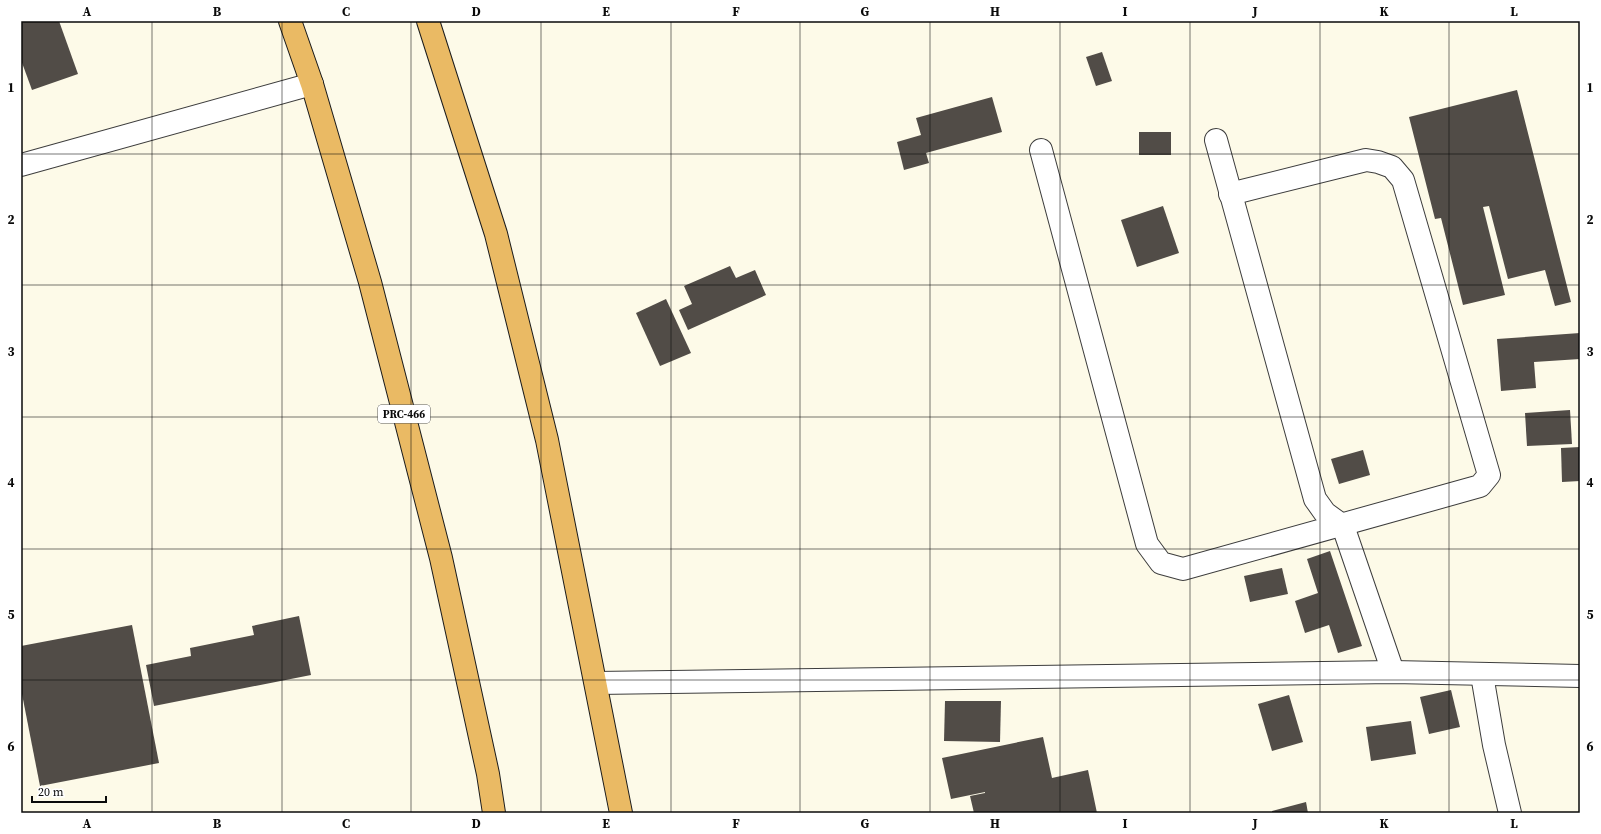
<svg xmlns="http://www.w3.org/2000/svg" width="1601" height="834" font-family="'Source Serif 4',serif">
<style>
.building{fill:#514c47}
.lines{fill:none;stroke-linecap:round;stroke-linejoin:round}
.minor-casing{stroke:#3d3d3d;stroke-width:24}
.trunk-casing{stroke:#1b1b1b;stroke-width:24}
.minor{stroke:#fff;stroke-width:22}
.trunk{stroke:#eaba64;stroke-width:22}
.grid{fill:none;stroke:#0a0a0a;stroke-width:1;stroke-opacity:0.55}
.labels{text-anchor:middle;stroke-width:4;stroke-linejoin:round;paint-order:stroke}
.shield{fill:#fff;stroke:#545454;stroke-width:1}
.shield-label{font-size:11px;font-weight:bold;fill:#0a0a0a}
.neatline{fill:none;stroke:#0a0a0a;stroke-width:1.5}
.grid-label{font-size:13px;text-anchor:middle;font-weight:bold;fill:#0a0a0a}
</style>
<rect width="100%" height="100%" fill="#fdfae8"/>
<g class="building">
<polygon points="21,21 59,21 78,74 32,90 21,60"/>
<polygon points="1102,52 1112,81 1096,86 1086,57"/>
<polygon points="1517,90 1571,302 1555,306 1545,270 1508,279 1489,206 1483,207 1505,295 1463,305 1441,218 1435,219 1409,117"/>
<polygon points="992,97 1002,132 926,153 929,163 904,170 897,142 921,135 916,118"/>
<rect x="1139" y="132" width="32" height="23"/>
<polygon points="1163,206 1179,253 1137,267 1121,220"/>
<polygon points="730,266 736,278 755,270 766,295 688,330 679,310 692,304 684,286"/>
<polygon points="666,299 691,353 660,366 636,313"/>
<polygon points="1580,333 1580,359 1534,362 1536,388 1501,391 1497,339"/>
<polygon points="1570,410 1572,444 1527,446 1525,413"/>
<polygon points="1580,447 1580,481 1562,482 1561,448"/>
<polygon points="1363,450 1370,475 1339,484 1331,459"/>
<polygon points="1330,551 1362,646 1338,653 1329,625 1305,633 1295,601 1318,593 1307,559"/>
<polygon points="1282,568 1288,594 1250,602 1244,576"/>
<polygon points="299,616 311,675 154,706 146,665 191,656 190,648 254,635 252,626"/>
<polygon points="132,625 159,763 40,786 21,689 21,646"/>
<polygon points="1451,690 1460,727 1429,734 1420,697"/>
<polygon points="1289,695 1303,742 1272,751 1258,704"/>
<polygon points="945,701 1001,701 1000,742 944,741"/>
<polygon points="1411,721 1416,754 1371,761 1366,727"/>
<polygon points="1043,737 1052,778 1088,770 1097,813 974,813 970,796 985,793 985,792 951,799 942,758"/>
<polygon points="1306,802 1308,813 1272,813 1272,811"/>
</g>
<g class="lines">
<g class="minor-casing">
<g id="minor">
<polyline points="1216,140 1315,499 1325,513 1343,526 1393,672"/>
<polyline points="1041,150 1147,544 1161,563 1183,569 1480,486 1489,475 1403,180 1392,167 1378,162 1366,160 1230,194"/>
<polyline points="21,165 312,84"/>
<polyline points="1482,675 1494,745 1510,813"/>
<polyline points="596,683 1393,672 1580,676"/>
</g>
</g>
<g class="trunk-casing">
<g id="trunk">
<polyline points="290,21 312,84 370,282 441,558 488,774 494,813"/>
<polyline points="428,21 496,234 547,440 621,813"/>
</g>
</g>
<use href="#minor" class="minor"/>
<use href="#trunk" class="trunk"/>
</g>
<path class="grid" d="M152,21v792M282,21v792M411,21v792M541,21v792M671,21v792M800,21v792M930,21v792M1060,21v792M1190,21v792M1320,21v792M1449,21v792M21,154h1559M21,285h1559M21,417h1559M21,549h1559M21,680h1559"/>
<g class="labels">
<rect class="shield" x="378" y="405" width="52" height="18" rx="3"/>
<g class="shield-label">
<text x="404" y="418">PRC-466</text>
</g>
</g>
<rect width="1601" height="834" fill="none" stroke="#ffffff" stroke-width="44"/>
<path d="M32 796v6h74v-6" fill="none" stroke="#0a0a0a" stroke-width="2"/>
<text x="38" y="796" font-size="12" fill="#0a0a0a" stroke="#ffffff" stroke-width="3" paint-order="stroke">20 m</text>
<rect x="22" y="22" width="1557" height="790" class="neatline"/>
<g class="grid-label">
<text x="87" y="16">A</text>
<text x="217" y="16">B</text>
<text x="346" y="16">C</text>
<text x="476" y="16">D</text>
<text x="606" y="16">E</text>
<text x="736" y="16">F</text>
<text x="865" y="16">G</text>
<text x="995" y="16">H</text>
<text x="1125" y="16">I</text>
<text x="1255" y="16">J</text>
<text x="1384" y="16">K</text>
<text x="1514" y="16">L</text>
<text x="11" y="92">1</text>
<text x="1590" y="92">1</text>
<text x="11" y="224">2</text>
<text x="1590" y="224">2</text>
<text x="11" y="356">3</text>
<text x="1590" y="356">3</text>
<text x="11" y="487">4</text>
<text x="1590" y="487">4</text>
<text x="11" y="619">5</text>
<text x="1590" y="619">5</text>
<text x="11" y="751">6</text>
<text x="1590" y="751">6</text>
<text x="87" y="828">A</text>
<text x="217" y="828">B</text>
<text x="346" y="828">C</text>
<text x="476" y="828">D</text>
<text x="606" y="828">E</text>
<text x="736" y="828">F</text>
<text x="865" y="828">G</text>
<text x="995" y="828">H</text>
<text x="1125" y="828">I</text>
<text x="1255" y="828">J</text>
<text x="1384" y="828">K</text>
<text x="1514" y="828">L</text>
</g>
</svg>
